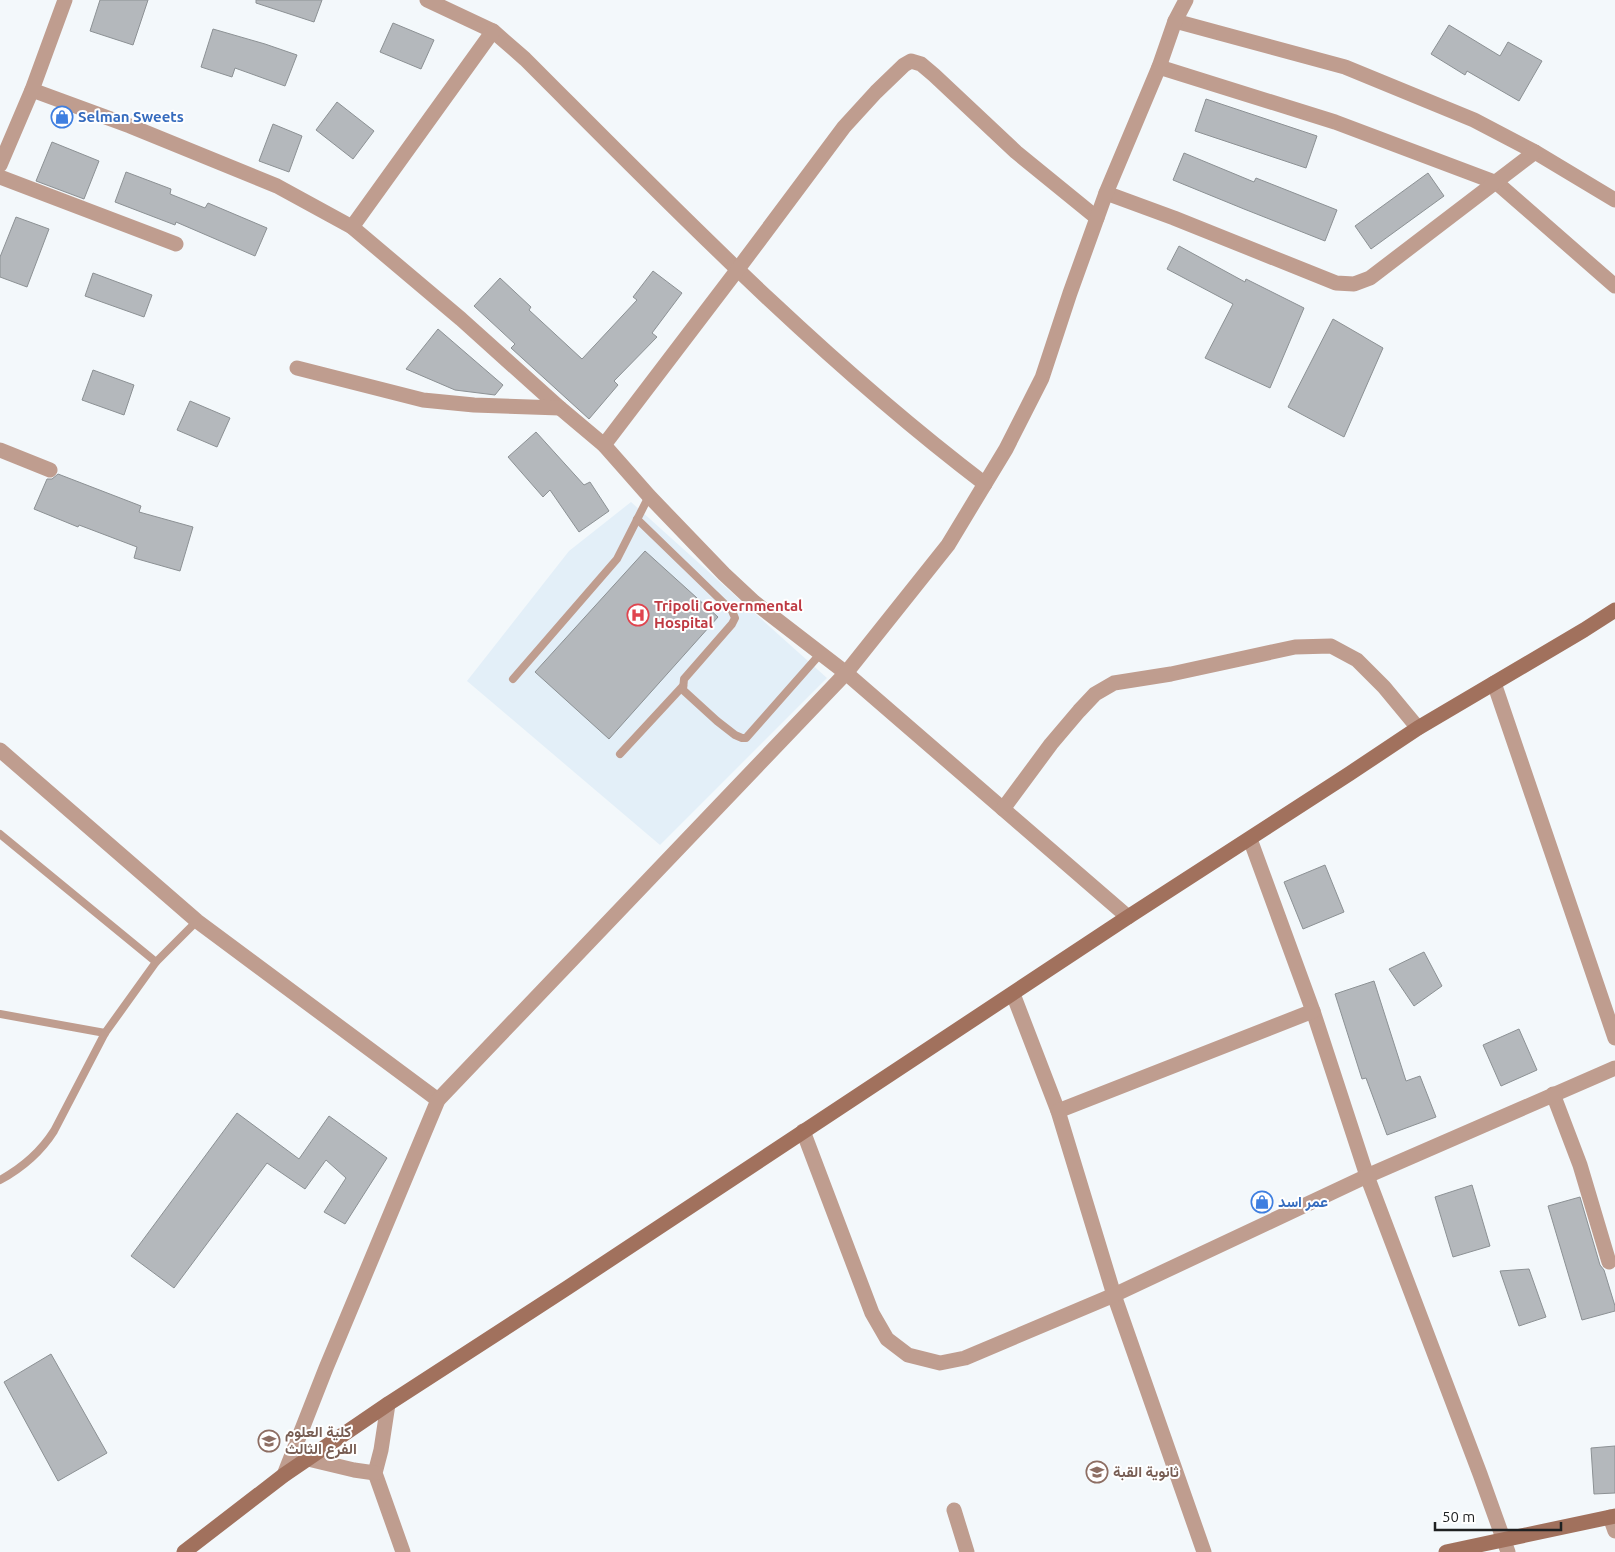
<svg xmlns="http://www.w3.org/2000/svg" width="1615" height="1552" font-family="Ubuntu,Vazirmatn,sans-serif">
<style>
.built{fill:#e3eff8}
.building{fill:#b4b8bc;stroke:#8c9194}
.lines{fill:none;stroke-linecap:round;stroke-linejoin:round}
.lane{stroke:#bf9d8f;stroke-width:8}
.street{stroke:#bf9d8f;stroke-width:15}
.secondary{stroke:#a1715d;stroke-width:15}
.labels{text-anchor:middle;stroke-width:4;stroke-linejoin:round;paint-order:stroke}
.shop-label{font-size:15px;font-weight:bold;fill:#366cbe;stroke:#fff;text-anchor:start}
.health-label{font-size:15px;font-weight:bold;fill:#be3a42;stroke:#fff;text-anchor:start}
.education-label{font-size:15px;font-weight:bold;fill:#785e54;stroke:#fff;text-anchor:start}
</style>
<rect width="100%" height="100%" fill="#f3f8fb"/>
<polygon class="built" points="631,502 827,678 660,845 467,681 569,551"/>
<g class="building">
<polygon points="100,0 148,0 133,45 90,31"/>
<polygon points="256,0 322,0 314,22 256,3"/>
<polygon points="393,23 434,40 421,69 380,52"/>
<polygon points="1449,25 1500,56 1508,42 1542,61 1519,101 1467,71 1465,75 1431,54"/>
<polygon points="213,29 265,44 297,55 285,86 235,68 232,77 201,67"/>
<polygon points="1206,99 1317,136 1306,168 1195,131"/>
<polygon points="337,102 374,131 353,159 316,130"/>
<polygon points="273,124 302,136 289,172 259,161"/>
<polygon points="52,142 99,161 84,199 36,181"/>
<polygon points="1184,153 1254,182 1256,178 1337,210 1325,241 1244,209 1173,180"/>
<polygon points="126,172 171,189 170,194 205,208 208,203 267,228 255,256 176,222 175,225 115,202"/>
<polygon points="1428,173 1444,196 1371,249 1355,226"/>
<polygon points="16,217 49,229 27,287 0,277 0,257"/>
<polygon points="1179,246 1245,282 1246,279 1304,308 1270,388 1205,358 1233,304 1167,269"/>
<polygon points="653,271 682,293 652,333 657,337 614,381 618,385 589,419 511,348 515,344 474,306 500,278 531,307 529,310 582,359 637,300 633,297"/>
<polygon points="93,273 152,295 144,317 85,296"/>
<polygon points="1333,319 1383,348 1344,437 1288,407"/>
<polygon points="438,329 503,385 495,395 455,390 406,369"/>
<polygon points="93,370 134,385 124,415 82,400"/>
<polygon points="190,401 230,418 217,447 177,430"/>
<polygon points="536,432 584,485 590,482 609,511 579,532 550,490 543,497 508,457"/>
<polygon points="58,474 141,506 139,512 193,527 180,571 134,558 137,547 79,525 78,527 34,509 47,479 52,479"/>
<polygon points="645,551 718,617 609,739 535,672"/>
<polygon points="1325,865 1344,912 1303,929 1284,882"/>
<polygon points="1424,952 1442,986 1414,1006 1389,969"/>
<polygon points="1374,981 1406,1081 1420,1076 1436,1117 1387,1135 1366,1078 1362,1079 1335,994"/>
<polygon points="1519,1029 1537,1070 1501,1086 1483,1045"/>
<polygon points="237,1113 299,1159 329,1116 387,1158 345,1224 324,1212 346,1178 326,1160 305,1189 267,1163 174,1288 131,1256"/>
<polygon points="1472,1185 1490,1246 1453,1257 1435,1197"/>
<polygon points="1580,1197 1600,1265 1604,1270 1615,1306 1615,1311 1582,1320 1548,1206"/>
<polygon points="1529,1269 1546,1317 1519,1326 1500,1271"/>
<polygon points="51,1354 107,1453 58,1481 4,1382"/>
<polygon points="1615,1446 1615,1493 1594,1494 1591,1448"/>
</g>
<g class="lines">
<g class="lane">
<polyline points="637,519 732,611 735,618 732,624 684,679 683,690 717,721 735,735 742,738 746,738 821,653"/>
<polyline points="513,679 617,559 649,496"/>
<polyline points="620,754 683,686"/>
<polyline points="0,834 156,962"/>
<polyline points="0,1014 105,1033"/>
<path d="M0,1180c22,-12 40,-27 54,-49l51,-98 51,-71 41,-41"/>
</g>
<g class="street">
<path d="M427,0l66,31 32,28c146,146 294,299 460,425"/>
<polyline points="1175,21 1345,67 1474,120 1535,152 1615,200"/>
<polyline points="1159,67 1335,122 1497,183 1615,286"/>
<polyline points="32,90 130,126 277,186 352,227 461,319 560,408 604,445 649,496 724,574 754,602 846,673 1128,917"/>
<polyline points="0,165 32,90 65,0"/>
<polyline points="0,177 176,244"/>
<polyline points="1106,193 1174,218 1336,283 1354,284 1370,278 1535,152"/>
<polyline points="352,227 493,31"/>
<polyline points="297,368 423,400 474,405 560,408"/>
<polyline points="604,445 738,269 844,127 876,92 904,65 911,61 921,64 934,75 1016,152 1097,218"/>
<polyline points="0,450 50,470"/>
<polyline points="1494,683 1615,1038"/>
<polyline points="0,750 197,921 438,1100"/>
<polyline points="1003,809 1051,744 1079,711 1095,694 1114,683 1171,674 1295,647 1331,646 1357,660 1384,687 1418,728"/>
<polyline points="1250,839 1313,1011 1367,1176 1480,1474 1508,1552"/>
<polyline points="1013,994 1058,1111 1114,1295 1204,1552"/>
<polyline points="1553,1094 1580,1165 1609,1262"/>
<polyline points="1058,1111 1313,1011"/>
<polyline points="803,1131 872,1313 887,1339 908,1355 940,1363 965,1358 1114,1295 1367,1176 1615,1068"/>
<polyline points="388,1404 381,1450 375,1473 403,1552"/>
<polyline points="308,1459 354,1470 375,1473"/>
<polyline points="284,1475 326,1368 438,1100 846,673 948,545 1006,449 1042,378 1070,293 1106,193 1159,67 1175,21 1186,0"/>
<polyline points="954,1510 967,1552"/>
<polyline points="1610,1517 1615,1531"/>
</g>
<g class="secondary">
<polyline points="184,1552 284,1475 388,1404 567,1288 1128,917 1349,774 1418,728 1584,630 1615,610"/>
<polyline points="1446,1552 1615,1516"/>
</g>
</g>
<defs>
<g id="shop-ring" transform="scale(1.125)"><circle r="9.5" fill="#fff" stroke="#3f7fe0" stroke-width="1.5"/><path d="M-5-2.5h2.3a2.7 3.5 0 0 1 5.4 0H5L5.5 6h-11ZM-1.5-2.5h3a1.5 2.3 0 0 0-3 0Z" fill="#3f7fe0"/></g>
<g id="hospital-ring" transform="scale(1.125)"><circle r="9.5" fill="#fff" stroke="#e0444e" stroke-width="1.5"/><path d="M-5-5h3v3.5h4V-5h3V5h-3V1.5h-4V5h-3Z" fill="#e0444e"/></g>
<g id="university-ring" transform="scale(1.125)"><circle r="9.5" fill="#fff" stroke="#8d6e63" stroke-width="1.5"/><path d="M0-5L7-2L0 1L-7-2ZM-4 1L0 2.5L4 1V4Q0 6-4 4Z" fill="#8d6e63"/></g>
<g id="school-ring" transform="scale(1.125)"><circle r="9.5" fill="#fff" stroke="#8d6e63" stroke-width="1.5"/><path d="M0-5L7-2L0 1L-7-2ZM-4 1L0 2.5L4 1V4Q0 6-4 4Z" fill="#8d6e63"/></g>
</defs>
<g fill-rule="evenodd">
<use href="#shop-ring" x="62" y="117"/>
<use href="#hospital-ring" x="638" y="615"/>
<use href="#shop-ring" x="1262" y="1202"/>
<use href="#university-ring" x="269" y="1441"/>
<use href="#school-ring" x="1097" y="1472"/>
</g>
<g class="labels">
<g class="shop-label">
<text x="78" y="122">Selman Sweets</text>
<text x="1278" y="1207">عمر اسد</text>
</g>
<g class="health-label">
<text x="654" y="611">Tripoli Governmental<tspan x="654" dy="17">Hospital</tspan></text>
</g>
<g class="education-label">
<text x="285" y="1437">كلية العلوم<tspan x="285" dy="17">الفرع الثالث</tspan></text>
<text x="1113" y="1477">ثانوية القبة</text>
</g>
</g>
<path d="M1435 1522v8h126v-8" fill="none" stroke="#1e2021" stroke-width="2.5"/>
<text x="1442" y="1522" font-size="15" fill="#1e2021" stroke="#ffffff" stroke-width="4" paint-order="stroke">50 m</text>
</svg>
